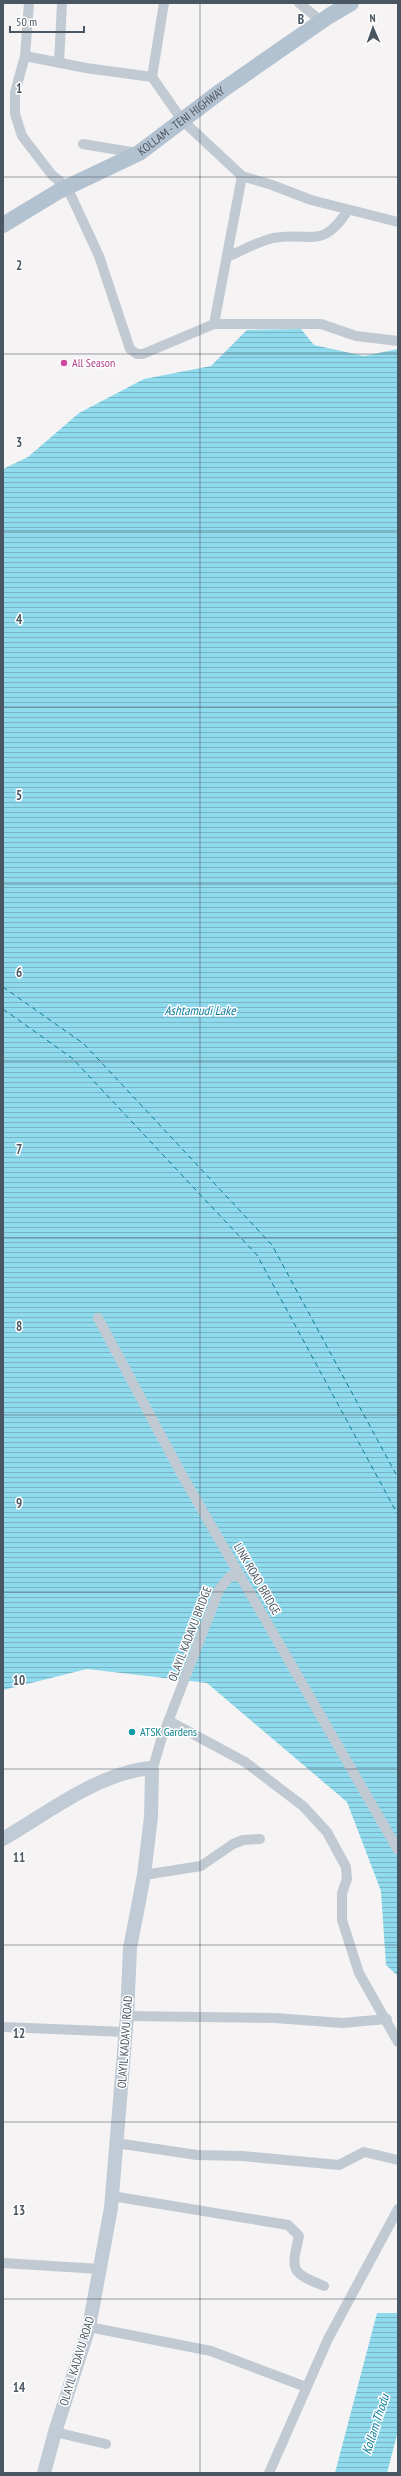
<svg xmlns="http://www.w3.org/2000/svg" width="401" height="2476" font-family="'PT Sans Narrow',sans-serif">
<style>
.water{fill:url(#water-rules)}
.lines{fill:none;stroke-linecap:round;stroke-linejoin:round}
.ferry{stroke:#0c7c9b;stroke-width:1;stroke-dasharray:5 4;stroke-linecap:butt}
.street{stroke:#c1cad2;stroke-width:10}
.secondary{stroke:#c1cbd6;stroke-width:14}
.primary{stroke:#b3c2d1;stroke-width:16}
.grid{fill:none;stroke:#4a5661;stroke-width:1;stroke-opacity:0.55}
.hotel-dot{fill:#d1479c;stroke:#fff;stroke-width:1.5}
.culture-dot{fill:#0f9aa8;stroke:#fff;stroke-width:1.5}
.labels{text-anchor:middle;stroke-width:3;stroke-linejoin:round;paint-order:stroke}
.street-label{font-size:12px;fill:#4a5661;stroke:#fff}
.hotel-label{font-size:12px;fill:#b23c85;stroke:#fff;text-anchor:start}
.culture-label{font-size:12px;fill:#0d838f;stroke:#fff;text-anchor:start}
.water-label{font-size:13px;font-style:italic;fill:#0c7c9b;stroke:#fff}
.grid-label{font-size:13px;text-anchor:middle;font-weight:bold;fill:#4a5661;stroke:#fff;stroke-width:3;stroke-linejoin:round;paint-order:stroke}
</style>
<defs>
<pattern id="water-rules" width="6" height="5" patternUnits="userSpaceOnUse"><rect width="6" height="5" fill="#90daee"/><path d="M0 2.5h6" fill="none" stroke="#78b4c4"/></pattern>
</defs>
<rect width="100%" height="100%" fill="#f5f3f3"/>
<g class="water">
<polygon points="301,329 314,345 364,356 398,349 398,1976 386,1965 381,1891 347,1802 207,1683 87,1669 3,1690 3,469 28,457 79,413 144,379 211,366 247,330"/>
<polygon points="377,2313 398,2313 398,2431 387,2473 335,2473"/>
</g>
<g class="lines">
<g class="ferry">
<polyline points="3,987 84,1044 272,1245 398,1478"/>
<polyline points="3,1009 72,1058 257,1255 398,1515"/>
</g>
<g class="street">
<polyline points="29,3 25,56 15,92 15,114 22,136 52,175 67,187 99,256 130,349 137,354 143,354 214,324 321,324 356,336 398,341"/>
<polyline points="164,3 152,77 182,120 242,176 272,185 311,200 398,222"/>
<polyline points="299,3 321,21"/>
<polyline points="25,56 86,68 152,77"/>
<polyline points="59,63 62,3"/>
<polyline points="83,144 137,153"/>
<path d="M227,257c14,-6 30,-15 46,-19 37,-7 49,13 75,-28"/>
<polyline points="214,324 242,176"/>
<polyline points="98,1318 182,1475 398,1850"/>
<polyline points="169,1721 245,1762 303,1806 327,1832 346,1867 347,1879 342,1893 342,1920 359,1973 398,2042"/>
<polyline points="152,1771 161,1740 219,1590 230,1576 241,1577"/>
<polyline points="144,1875 201,1866 233,1844 243,1840 260,1839"/>
<polyline points="127,2016 275,2018 342,2023 387,2019"/>
<polyline points="3,2027 126,2032"/>
<polyline points="116,2143 197,2155 242,2156 339,2165 364,2152 398,2160"/>
<path d="M112,2196l176,29 11,11c-8,35 -9,36 25,50"/>
<polyline points="3,2263 100,2269"/>
<polyline points="89,2327 211,2351 306,2387"/>
<polyline points="55,2432 106,2444"/>
<polyline points="269,2473 328,2339 398,2209"/>
</g>
<path class="secondary" d="M3,1839c46,-27 92,-64 146,-71l3,3 -1,46 -7,58 -14,73 -3,68 -16,192 -22,119 -34,105 -11,41"/>
<path class="primary" id="s1" d="M3,225l56,-34 80,-38 82,-62 108,-75 22,-13"/>
</g>
<path class="grid" d="M200,3v2470M3,177h395M3,354h395M3,531h395M3,707h395M3,884h395M3,1061h395M3,1238h395M3,1415h395M3,1592h395M3,1769h395M3,1945h395M3,2122h395M3,2299h395"/>
<circle class="hotel-dot" cx="64" cy="363" r="4"/>
<circle class="culture-dot" cx="132" cy="1732" r="4"/>
<g class="labels">
<g class="street-label">
<text dy="4" stroke="none"><textPath href="#s1" startOffset="207">KOLLAM - TENI HIGHWAY</textPath></text>
<text transform="translate(257 1579) rotate(60)" y="4">LINK ROAD BRIDGE</text>
<text transform="translate(190 1634) rotate(-69)" y="4">OLAYIL KADAVU BRIDGE</text>
<text transform="translate(125 2042) rotate(-86)" y="4">OLAYIL KADAVU ROAD</text>
<text transform="translate(77 2361) rotate(-73)" y="4">OLAYIL KADAVU ROAD</text>
</g>
<g class="hotel-label">
<text x="72" y="367">All Season</text>
</g>
<g class="culture-label">
<text x="140" y="1736">ATSK Gardens</text>
</g>
<g class="water-label">
<text x="200" y="1015">Ashtamudi Lake</text>
<text transform="translate(375 2424) rotate(-72)" y="5">Kollam Thodu</text>
</g>
</g>
<g class="grid-label">
<text x="301" y="24">B</text>
<text x="19" y="93">1</text>
<text x="19" y="270">2</text>
<text x="19" y="447">3</text>
<text x="19" y="624">4</text>
<text x="19" y="800">5</text>
<text x="19" y="977">6</text>
<text x="19" y="1154">7</text>
<text x="19" y="1331">8</text>
<text x="19" y="1508">9</text>
<text x="19" y="1685">10</text>
<text x="19" y="1862">11</text>
<text x="19" y="2038">12</text>
<text x="19" y="2215">13</text>
<text x="19" y="2392">14</text>
</g>
<rect width="401" height="2476" fill="none" stroke="#4a5661" stroke-width="8"/>
<g transform="translate(373 28) rotate(358)" stroke="#ffffff" stroke-width="3" paint-order="stroke">
<path d="M0-3L7 15L0 10L-7 15Z" fill="#4a5661"/>
<text y="-6" font-size="11" font-weight="bold" text-anchor="middle" fill="#4a5661">N</text>
</g>
<path d="M10 26v6h74v-6" fill="none" stroke="#4a5661" stroke-width="2"/>
<text x="16" y="26" font-size="12" fill="#4a5661" stroke="#ffffff" stroke-width="3" paint-order="stroke">50 m</text>
</svg>
